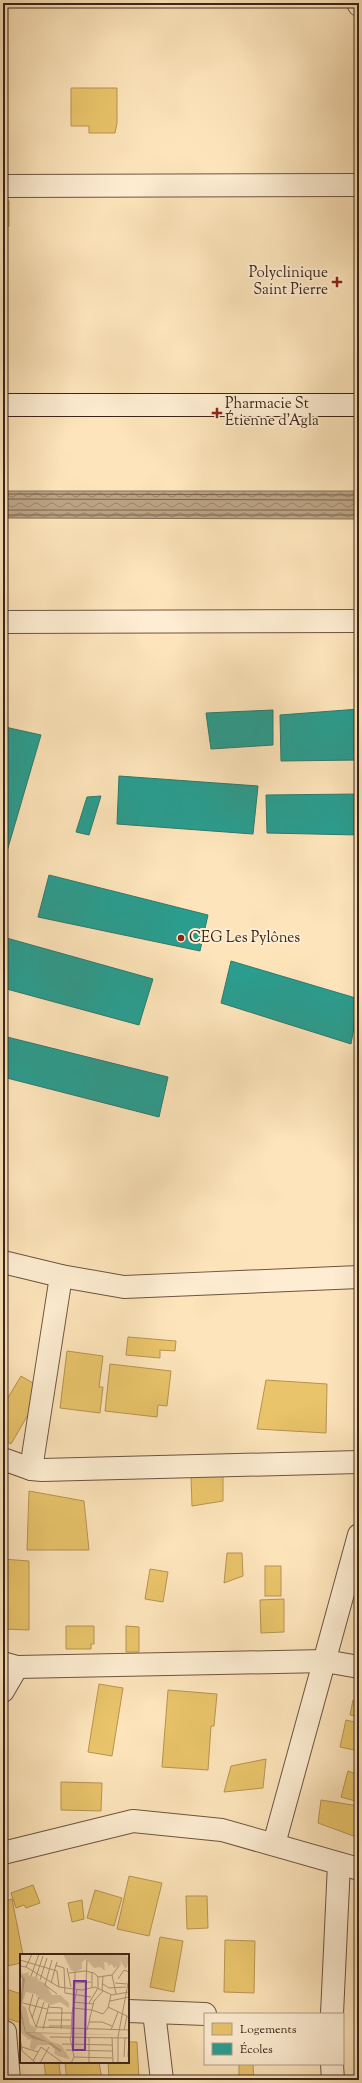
<svg xmlns="http://www.w3.org/2000/svg" width="362" height="2083" font-family="'Sorts Mill Goudy',serif">
  <defs>
    <pattern id="water-waves" width="16" height="10" patternUnits="userSpaceOnUse"><rect width="16" height="10" fill="#bba383"/><path d="M0 5q4-4 8 0t8 0" fill="none" stroke="#99856a"/></pattern>
  </defs>
  <rect width="100%" height="100%" fill="#fde4ba"/>
  <filter id="stains"><feTurbulence type="fractalNoise" baseFrequency=".005" numOctaves="4"/><feColorMatrix values="0 0 0 0 .2 0 0 0 0 .09 0 0 0 0 .02 0 0 0 .5 -.17"/></filter>
  <radialGradient id="worn" r=".72"><stop offset=".6" stop-color="#630" stop-opacity="0"/><stop offset="1" stop-color="#630" stop-opacity=".3"/></radialGradient>
  <path fill="url(#water-waves)" stroke="#887059" d="M3,491H359V519L3,518Z"/>
  <g fill="#e9c46a" stroke="#b59452">
    <path d="M71,88H117V123L115,133H89V126H71Z"/>
    <rect x="3" y="201" width="6" height="25"/>
    <path d="M128,1337L176,1341L175,1351L160,1350V1358L126,1355Z"/>
    <path d="M67,1351L103,1356L99,1387H103L100,1413L60,1408Z"/>
    <path d="M110,1364L171,1371L167,1406L158,1405L157,1417L105,1411Z"/>
    <path d="M21,1376L43,1389L11,1444L3,1439V1406Z"/>
    <path d="M266,1380L327,1384L326,1433L257,1429Z"/>
    <path d="M223,1474V1501L192,1506L191,1476Z"/>
    <path d="M29,1491L84,1501L89,1550H27Z"/>
    <path d="M227,1553H242L243,1576L224,1583Z"/>
    <path d="M3,1559L29,1561V1630L3,1629Z"/>
    <rect x="265" y="1566" width="16" height="30"/>
    <path d="M150,1569L168,1572L163,1602L145,1599Z"/>
    <path d="M284,1599V1632L261,1633L260,1600Z"/>
    <path d="M66,1626H94V1644H91V1649H66Z"/>
    <path d="M126,1626L139,1627V1652H126Z"/>
    <path d="M99,1684L123,1688L112,1756L88,1752Z"/>
    <path d="M168,1690L217,1694L214,1726H211L208,1770L162,1767Z"/>
    <path d="M353,1700L359,1701V1717L350,1715Z"/>
    <path d="M346,1720L359,1723V1751L340,1747Z"/>
    <path d="M266,1759L263,1788L224,1792L231,1766Z"/>
    <path d="M348,1771L359,1775V1802L341,1797Z"/>
    <path d="M61,1782L102,1783L101,1811L61,1810Z"/>
    <path d="M321,1800L359,1806V1838L318,1823Z"/>
    <path d="M129,1876L162,1883L149,1936L117,1929Z"/>
    <path d="M33,1885L40,1903L26,1908L24,1905L16,1908L11,1893Z"/>
    <path d="M95,1890L122,1898L114,1926L87,1918Z"/>
    <path d="M186,1896H207L208,1928L187,1929Z"/>
    <path d="M12,1899L23,1955H21V1963L3,1967V1901Z"/>
    <path d="M82,1900L84,1919L72,1922L68,1903Z"/>
    <path d="M160,1937L183,1941L174,1992L150,1987Z"/>
    <path d="M225,1940L255,1941L254,1993L224,1992Z"/>
    <path d="M3,1988L21,1994V2023L3,2017Z"/>
    <path d="M128,2042H137L139,2080H109L108,2062H128Z"/>
    <path d="M44,2062H99L102,2080H67L65,2063L59,2064L61,2080H46Z"/>
    <path d="M239,2064H253L254,2080H239Z"/>
  </g>
  <g fill="#2a9d8f" stroke="#2f796c">
    <path d="M359,709V760L281,761L280,715Z"/>
    <path d="M273,710V745L211,749L206,713Z"/>
    <path d="M5,727L41,735L3,865V733Z"/>
    <path d="M119,776L258,786L253,834L117,824Z"/>
    <path d="M359,794V835L267,833L266,795Z"/>
    <path d="M101,796L89,835L76,832L87,797Z"/>
    <path d="M49,875L208,915L200,951L38,917Z"/>
    <path d="M3,937L153,979L139,1025L3,988Z"/>
    <path d="M231,961L359,999L351,1044L221,1003Z"/>
    <path d="M3,1036L168,1077L159,1117L3,1077Z"/>
  </g>
  <g fill="none" stroke-linecap="round" stroke-linejoin="round">
    <g stroke="#7b644e" stroke-width="1">
      <path d="M3,494L359,495"/>
      <path d="M3,499L359,500"/>
      <path d="M3,510H359"/>
      <path d="M3,515H359"/>
    </g>
    <defs>
      <g id="street">
        <path d="M358,3L359,5"/>
        <path d="M3,186L359,185"/>
        <path d="M3,622L359,621"/>
        <path d="M3,1262L61,1276L124,1287L359,1277"/>
        <path d="M3,1459L31,1469L42,1470L359,1462"/>
        <path d="M31,1469L61,1276"/>
        <path d="M3,1663L17,1667L325,1661L359,1667"/>
        <path d="M3,1691L17,1667"/>
        <path d="M274,1844L359,1535"/>
        <path d="M3,1853L133,1821L222,1830L359,1869"/>
        <path d="M128,2011L205,2014"/>
        <path d="M154,2012L162,2080"/>
        <path d="M332,2014L339,1864"/>
        <path d="M5,2032L9,2080"/>
        <path d="M332,2064L333,2080"/>
      </g>
      <path id="secondary" d="M3,405H359"/>
    </defs>
    <use href="#street" stroke="#6c5441" stroke-width="24"/>
    <use href="#secondary" stroke="#3b2419" stroke-width="24"/>
    <use href="#street" stroke="#feedd2" stroke-width="22"/>
    <use href="#secondary" stroke="#feedd2" stroke-width="22"/>
  </g>
  <g fill="#8f2418" stroke="#feedd2" stroke-width="1.5">
    <path d="M335 276h4v4h4v4h-4v4h-4v-4h-4v-4h4z"/>
    <path d="M215 407h4v4h4v4h-4v4h-4v-4h-4v-4h4z"/>
    <circle cx="181" cy="938" r="4"/>
  </g>
  <g text-anchor="middle" dominant-baseline="central" stroke-width="4" stroke-linejoin="round" paint-order="stroke">
    <g font-size="15" fill="#3b2419" stroke="#feedd2" text-anchor="start">
      <text x="328" y="273" text-anchor="end">Polyclinique<tspan x="328" dy="17">Saint Pierre</tspan></text>
      <text x="225" y="404">Pharmacie St<tspan x="225" dy="17">Étienne d'Agla</tspan></text>
      <text x="189" y="938">CEG Les Pylônes</text>
    </g>
  </g>
  <g transform="translate(20 1954)">
    <rect width="109" height="109" fill="#fde4ba"/>
    <path d="M43,0H106L109,6L106,15L100,7L101,11L94,14L92,10L88,12V9L84,8L85,17L80,13L74,14L66,5L62,8V15L55,18L51,16ZM0,16L3,20L9,18L8,21L18,24V26L25,29L32,41H40L49,49V54L40,48L31,51L24,47L23,43V46L18,45L19,41L16,43V40L6,38L2,51L6,54L10,70L17,75L15,78H6L1,56L3,24ZM0,60L5,79L13,85L31,89L7,79H21L30,87L41,91L50,105L38,102L34,99L35,96L31,91H18L14,96L10,94L11,85L6,86L8,85L0,78Z" fill="#dcc39f"/>
    <path d="M0,19L5,25L1,55L6,78L109,81L8,79L31,89L13,85L5,79L0,60L2,25Z" fill="#bba383"/>
    <path fill="none" stroke="#bba383" stroke-width="2" d="M29,89L41,97"/>
    <path fill="none" stroke="#af977a" stroke-width="1" d="M0,6L37,17L39,33M32,6L25,31L37,40M35,11L44,14L45,39L71,43M0,12L6,13L39,33L62,36L75,33L92,41L109,38M6,13L12,0M47,14L51,33M49,19L65,17L74,19L78,23V34M92,21L96,40M11,22L19,0M16,23L23,2M78,23L92,21L99,12M98,25L104,16L109,18M20,26L27,4M31,29L37,8M55,29L71,28M66,29L67,6M95,29L107,30M83,30L89,34L106,33M72,33V18M55,34V18M82,36L83,22M13,40L9,55L16,73L109,76M90,47L109,43M53,48L73,50M3,49L27,55M69,49L78,34M28,53L42,54L41,75M88,53L109,63M53,54L72,56L83,60L88,54L91,41M26,59H52M12,64L19,43M28,66H51M69,68H82L92,72M29,72H51M16,73L24,48M23,75L29,50M67,76L74,47L83,37M91,76L98,58M104,76L107,62M0,82L2,97L16,109M30,83L109,84M50,83L54,103L51,109M51,83L52,59L57,35M92,83L93,109M98,83L109,24M98,83V109M42,90L92,91M2,93L18,98M46,96L92,97M54,103L92,104M104,103L105,84M108,103L109,84M13,107L21,93L43,109M20,109L29,93M69,109V83"/>
    <path fill="#7b2cbf" fill-opacity="0.15" stroke="#7b2cbf" stroke-width="2" d="M54,27H66L65,96H53Z"/>
    <rect width="109" height="109" fill="none" stroke="#3b2419" stroke-width="2"/>
  </g>
  <rect width="362" height="2083" fill="none" stroke="#fde4ba" stroke-width="16"/>
  <rect x="4" y="4" width="354" height="2075" fill="none" stroke="#3b2419" stroke-width="2"/>
  <rect x="8" y="8" width="346" height="2067" fill="none" stroke="#3b2419"/>
  <rect x="204" y="2013" width="140" height="52" fill="#feedd2" stroke="#b09d88"/>
  <rect x="212" y="2023" width="20" height="12" fill="#e9c46a" stroke="#b09d88"/>
  <text x="240" y="2033" font-size="12" fill="#3b2419">Logements</text>
  <rect x="212" y="2043" width="20" height="12" fill="#2a9d8f" stroke="#b09d88"/>
  <text x="240" y="2053" font-size="12" fill="#3b2419">Écoles</text>
  <rect width="100%" height="100%" filter="url(#stains)"/>
  <rect width="100%" height="100%" fill="url(#worn)"/>
</svg>
